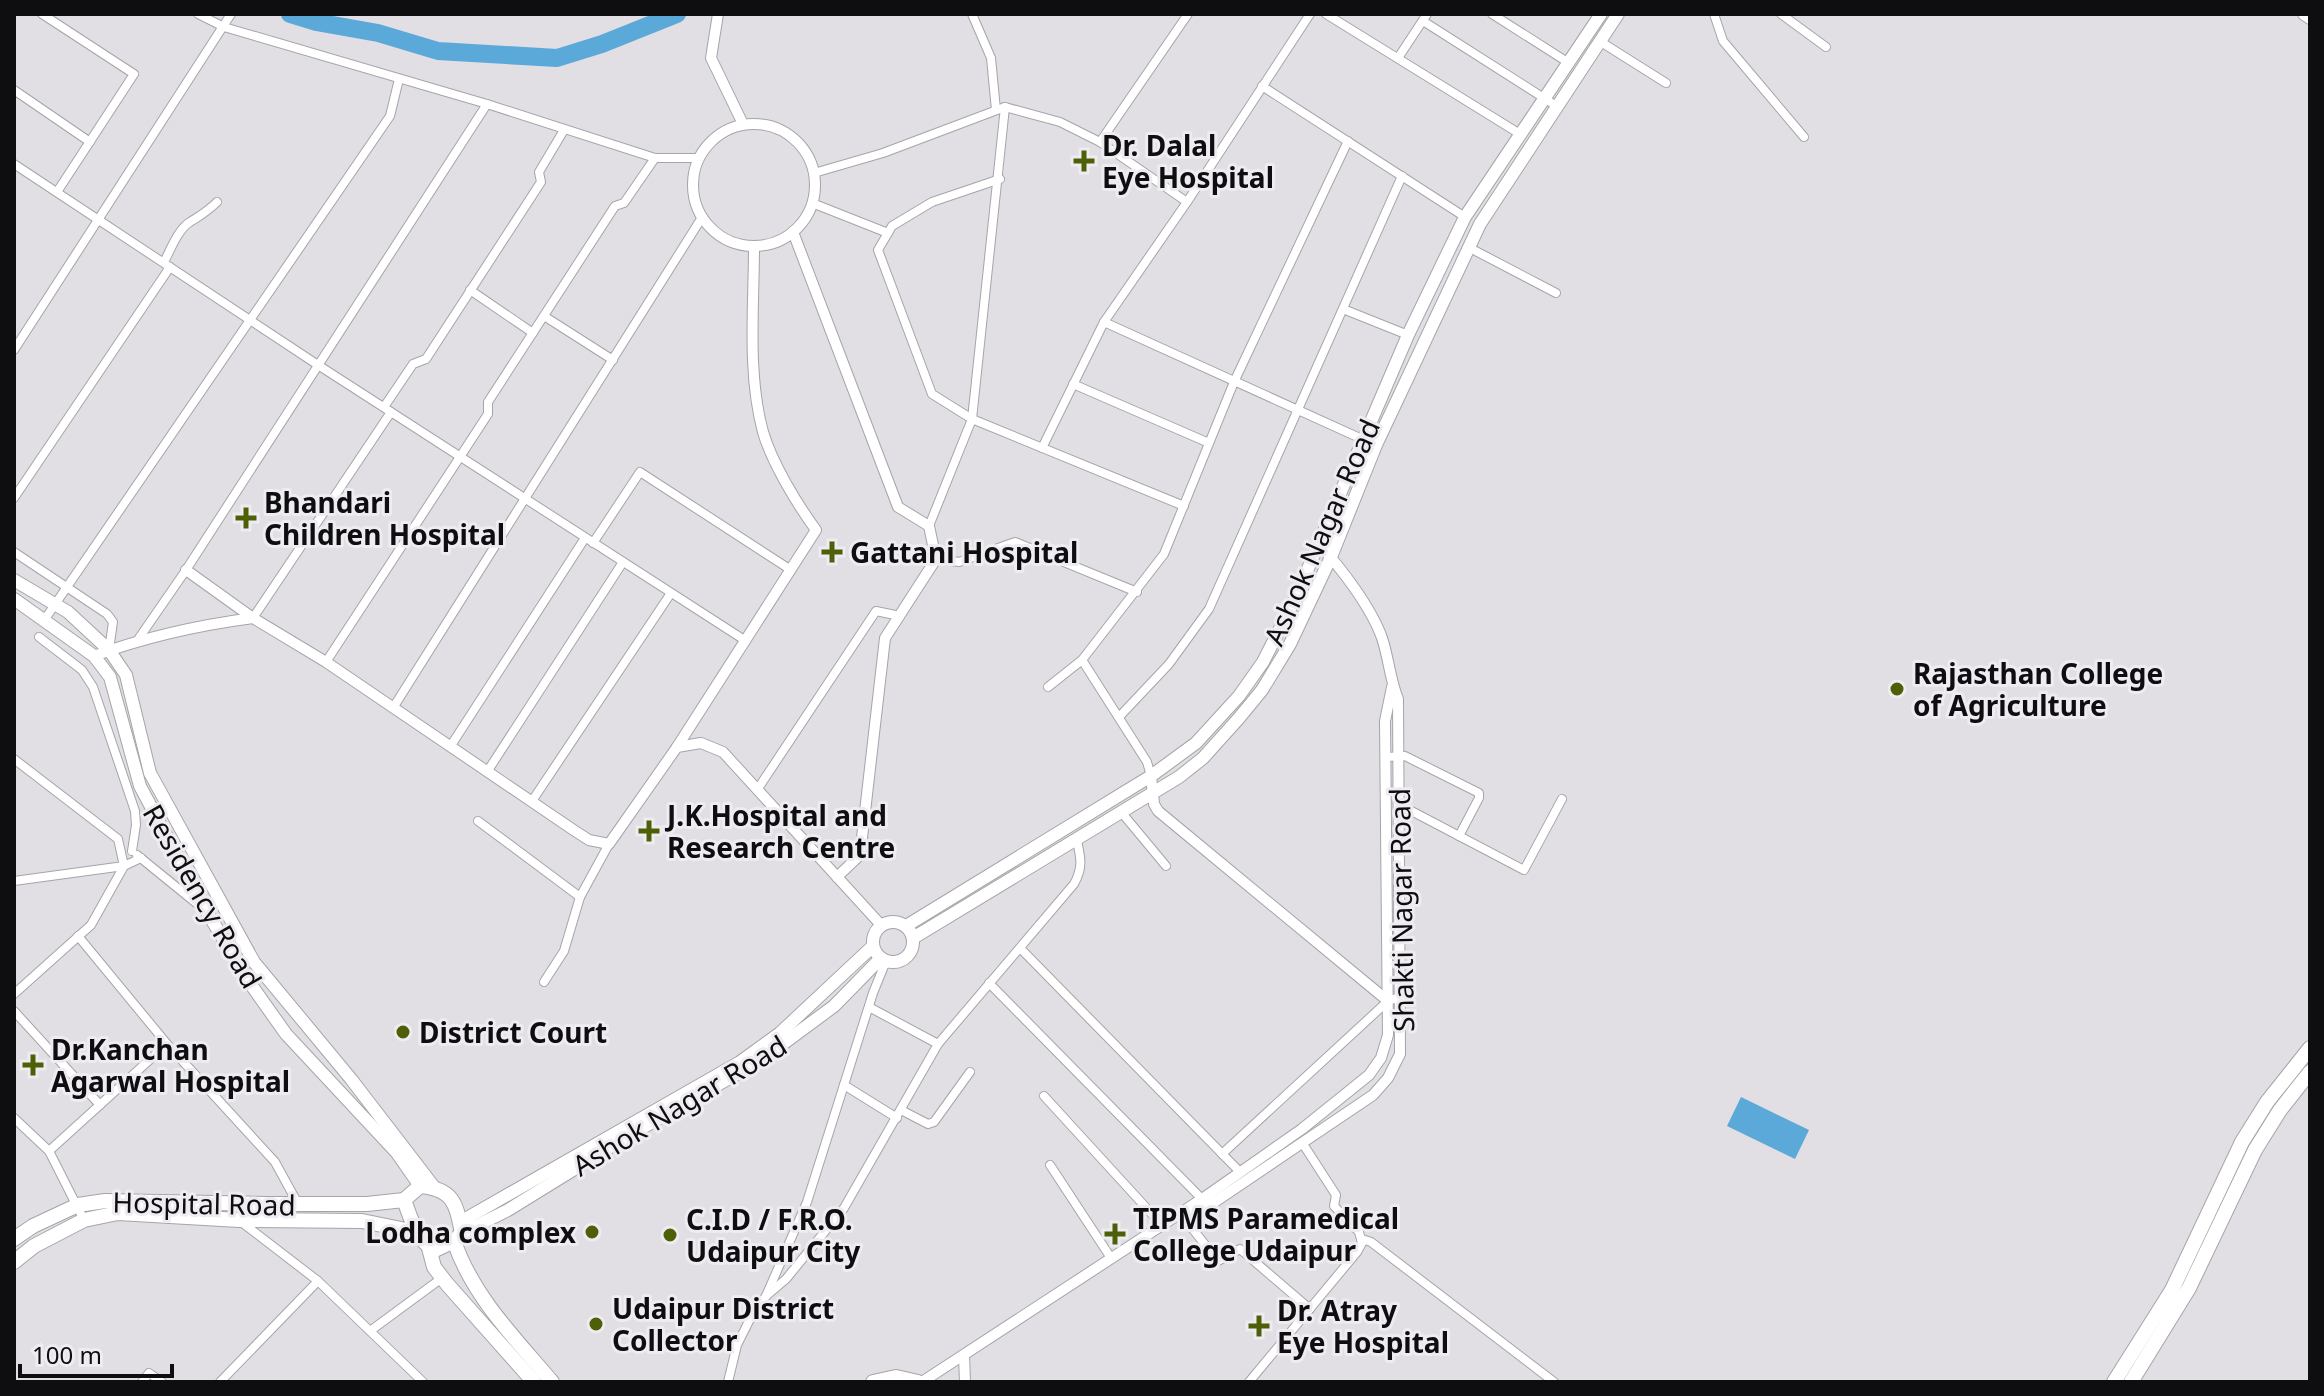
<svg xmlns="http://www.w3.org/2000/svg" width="2324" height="1396" font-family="'Noto Sans',sans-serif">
  <rect width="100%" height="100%" fill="#e1dee4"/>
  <path fill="#5aa9d9" d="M1741,1097L1809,1130L1795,1159L1727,1126Z"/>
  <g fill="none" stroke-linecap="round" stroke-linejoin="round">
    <path stroke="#5aa9d9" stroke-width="18" d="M290,14L316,22L378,33L438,51L557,58L602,44L677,14"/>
    <defs>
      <g id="minor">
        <path d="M42,14L134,74L57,192"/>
        <path d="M198,14L224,27L487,104L655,158H699"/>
        <path d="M972,14L991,58L996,110"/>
        <path d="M1326,14L1520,134"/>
        <path d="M1492,14L1569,63"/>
        <path d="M1714,14L1723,41L1804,137"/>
        <path d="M1781,14L1826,47"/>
        <path d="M1423,21L1558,107"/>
        <path d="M1601,42L1666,83"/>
        <path d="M1398,58L1427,14"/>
        <path d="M1262,86L1465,217"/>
        <path d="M14,90L90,142"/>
        <path d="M1100,142L1188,14"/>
        <path d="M14,164L318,365L746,641"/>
        <path d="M814,173L883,153L1005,107"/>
        <path d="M1000,179L932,202L892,226L878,250L932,394L972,419L1184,506"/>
        <path d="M1187,202L1310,14"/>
        <path d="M812,203L888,233"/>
        <path d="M1468,247L1556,293"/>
        <path d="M164,262C170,251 178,229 190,222C201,215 207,212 217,202"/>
        <path d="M470,290L533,333"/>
        <path d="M1343,309L1408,335"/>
        <path d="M544,316L613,360"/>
        <path d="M14,350L231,14"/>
        <path d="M1073,384L1209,443"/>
        <path d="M384,407L413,364L426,359L541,182L539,172L564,130"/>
        <path d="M1042,448L1104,322"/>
        <path d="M14,498L170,267"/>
        <path d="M929,526L972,419L1005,107L1060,122L1100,142L1187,202L1104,322L1362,439"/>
        <path d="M593,543L640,472L791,570"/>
        <path d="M14,552L107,614L113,622L109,650"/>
        <path d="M936,559L959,562L1015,542L1137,592"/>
        <path d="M253,618L391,412"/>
        <path d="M45,619L390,116L399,79"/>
        <path d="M39,637L82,670L93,687L135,811L136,825L132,851"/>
        <path d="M137,641L186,570L487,104"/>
        <path d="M326,662L488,414V402L615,206L624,203L655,158"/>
        <path d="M1048,687L1082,660"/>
        <path d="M393,708L701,219"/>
        <path d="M1119,717L1169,664L1209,609L1402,176"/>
        <path d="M450,747L585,538"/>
        <path d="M1386,757L1405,756L1479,793V798L1459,836"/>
        <path d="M14,759L118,839L124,866L91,925L14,994"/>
        <path d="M487,772L623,562"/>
        <path d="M1151,776L1147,762L1082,660L1164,554L1234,382L1348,141"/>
        <path d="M757,790L876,611L900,616"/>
        <path d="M532,801L671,593"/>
        <path d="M1400,805L1524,870L1562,799"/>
        <path d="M1122,813L1166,866"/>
        <path d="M478,821L580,897L609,844"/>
        <path d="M137,855L201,907"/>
        <path d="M14,881L124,866L141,858"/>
        <path d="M78,936L167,1044L49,1151L84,1220"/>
        <path d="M1020,948L1240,1172"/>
        <path d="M544,982L564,951L580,897"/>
        <path d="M989,983L1202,1199"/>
        <path d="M869,1007L938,1044"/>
        <path d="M14,1011L100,1105"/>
        <path d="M167,1044L275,1162L298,1204"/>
        <path d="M844,1085L897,1118"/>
        <path d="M1044,1096L1162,1225"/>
        <path d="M901,1110L928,1124L934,1122L970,1072"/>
        <path d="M14,1118L49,1151"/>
        <path d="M1222,1154L1388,1001L1402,996"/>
        <path d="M1050,1165L1111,1258"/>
        <path d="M1180,1213L1218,1261L1240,1249L1310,1309"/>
        <path d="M1362,1239L1371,1242L1554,1382"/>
        <path d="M318,1281L423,1382"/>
        <path d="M766,1296L786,1279L844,1208L938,1044L1074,884C1083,868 1081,858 1077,841"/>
        <path d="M370,1331L442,1278"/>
        <path d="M142,1382L149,1373L162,1382"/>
        <path d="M220,1382L318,1281L240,1221"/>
        <path d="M728,1382L737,1345L749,1321L766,1296L807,1202L873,993L886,961"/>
        <path d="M1249,1382L1357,1252L1362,1243L1359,1232L1334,1206L1336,1195L1303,1144"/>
      </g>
      <g id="tertiary">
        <path d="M718,14L711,58L743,124"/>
        <circle cx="754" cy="185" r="61"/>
        <path d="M793,232L898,507L929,526L936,559L885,638L860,855L837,877"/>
        <path d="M186,570L253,618"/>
        <path d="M94,656C145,637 200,625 253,618L326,662L575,831L589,840L609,844L677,747L701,743L723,752L881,925"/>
        <path d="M677,747L816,530C797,504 772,463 763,432C747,373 754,307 754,247"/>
        <path d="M1151,776L1154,804L1158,811L1388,1001"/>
        <path d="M1187,1210L1203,1208L1213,1203L1373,1095L1388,1078L1400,1054L1398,699C1390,680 1389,659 1382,638C1371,607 1341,568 1319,544"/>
        <path d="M964,1355L965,1382"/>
        <path d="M922,1382L1202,1199L1302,1129L1369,1075L1381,1058L1388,1035L1385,721L1392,687"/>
      </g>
      <g id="secondary">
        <path d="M2304,14L2310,18"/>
        <circle cx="893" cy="942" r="20"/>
        <path d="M906,926L1151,776L1196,743L1239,696L1263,662L1295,599L1408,335L1465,217L1601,14"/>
        <path d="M913,938L1179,777L1203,758L1239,718L1262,690L1290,644L1331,557L1376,445L1480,224L1618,14"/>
        <path d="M460,1222L740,1062L780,1033L873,946"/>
        <path d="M462,1233L508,1210L628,1136L761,1060L834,1006L881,958"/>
      </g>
      <g id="primary">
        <path d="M14,580L68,612L109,650L126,675L150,773L254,962L351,1079L434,1187"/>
        <path d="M14,599L94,656L110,677L140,786L207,912L247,979L286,1034L397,1153L420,1186"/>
      </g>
      <g id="trunk">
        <path d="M420,1186C454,1189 456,1204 462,1233L454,1241L435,1250C416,1241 411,1218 404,1200Z"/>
        <path d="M14,1239L33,1226L78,1205L105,1201L265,1204H367L404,1200"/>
        <path d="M454,1241C473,1297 515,1338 552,1382"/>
        <path d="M429,1248L434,1267L447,1284L534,1382"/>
        <path d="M14,1262L34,1246L84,1220L118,1213L239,1220L362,1221L416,1232"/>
        <path d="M873,1382L896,1377L918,1382"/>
        <path d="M2114,1382L2172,1290L2242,1142L2267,1102L2310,1048"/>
        <path d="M2131,1382L2189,1288L2255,1150L2280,1110L2310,1072"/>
      </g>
    </defs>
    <use href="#minor" stroke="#a6a4a9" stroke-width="10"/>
    <use href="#tertiary" stroke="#a6a4a9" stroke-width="12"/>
    <use href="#secondary" stroke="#a6a4a9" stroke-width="14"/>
    <use href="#primary" stroke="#a6a4a9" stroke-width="14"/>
    <use href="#trunk" stroke="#a6a4a9" stroke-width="16"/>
    <use href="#minor" stroke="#fff" stroke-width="8"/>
    <use href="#tertiary" stroke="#fff" stroke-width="10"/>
    <use href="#secondary" stroke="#fff" stroke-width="12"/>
    <use href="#primary" stroke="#fff" stroke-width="12"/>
    <use href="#trunk" stroke="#fff" stroke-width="14"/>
  </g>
  <g fill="#4d6007" stroke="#eeebf1" stroke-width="3">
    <path d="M1080 149h8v8h8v8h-8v8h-8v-8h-8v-8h8z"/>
    <path d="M242 506h8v8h8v8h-8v8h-8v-8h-8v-8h8z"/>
    <path d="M828 540h8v8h8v8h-8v8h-8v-8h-8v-8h8z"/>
    <circle cx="1897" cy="689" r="8"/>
    <path d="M645 819h8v8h8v8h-8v8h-8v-8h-8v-8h8z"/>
    <circle cx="403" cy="1032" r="8"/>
    <path d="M29 1053h8v8h8v8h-8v8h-8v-8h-8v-8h8z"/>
    <circle cx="592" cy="1232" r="8"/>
    <path d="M1111 1222h8v8h8v8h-8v8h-8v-8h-8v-8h8z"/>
    <circle cx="670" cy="1235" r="8"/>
    <circle cx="596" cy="1324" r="8"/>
    <path d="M1255 1314h8v8h8v8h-8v8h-8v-8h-8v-8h8z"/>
  </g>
  <g text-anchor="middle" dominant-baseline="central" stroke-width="6" stroke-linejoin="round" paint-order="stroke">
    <g font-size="28" font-weight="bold" fill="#0e0d0f" stroke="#eeebf1" text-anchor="start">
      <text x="1102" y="145">Dr. Dalal<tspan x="1102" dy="32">Eye Hospital</tspan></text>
      <text x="264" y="502">Bhandari<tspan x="264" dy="32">Children Hospital</tspan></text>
      <text x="850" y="552">Gattani Hospital</text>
      <text x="1913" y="673">Rajasthan College<tspan x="1913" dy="32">of Agriculture</tspan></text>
      <text x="667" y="815">J.K.Hospital and<tspan x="667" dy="32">Research Centre</tspan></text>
      <text x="419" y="1032">District Court</text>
      <text x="51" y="1049">Dr.Kanchan<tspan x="51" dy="32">Agarwal Hospital</tspan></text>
      <text x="1133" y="1218">TIPMS Paramedical<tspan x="1133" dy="32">College Udaipur</tspan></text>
      <text x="686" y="1219">C.I.D / F.R.O.<tspan x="686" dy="32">Udaipur City</tspan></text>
      <text x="576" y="1232" text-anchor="end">Lodha complex</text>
      <text x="612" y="1308">Udaipur District<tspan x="612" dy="32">Collector</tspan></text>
      <text x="1277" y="1310">Dr. Atray<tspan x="1277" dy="32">Eye Hospital</tspan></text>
    </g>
    <g font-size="28" fill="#0e0d0f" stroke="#eeebf1">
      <text transform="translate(1321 532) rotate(-66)">Ashok Nagar Road</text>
      <text transform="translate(203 896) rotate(60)">Residency Road</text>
      <text transform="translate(1401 910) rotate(-91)">Shakti Nagar Road</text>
      <text transform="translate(679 1105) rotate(-31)">Ashok Nagar Road</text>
      <text transform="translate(204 1203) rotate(1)">Hospital Road</text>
    </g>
  </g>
  <rect width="2324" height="1396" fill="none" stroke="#0e0d0f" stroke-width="32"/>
  <path d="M20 1364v12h152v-12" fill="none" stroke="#0e0d0f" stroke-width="4"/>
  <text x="32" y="1364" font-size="24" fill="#0e0d0f" stroke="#eeebf1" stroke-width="6" paint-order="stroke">100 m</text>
</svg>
